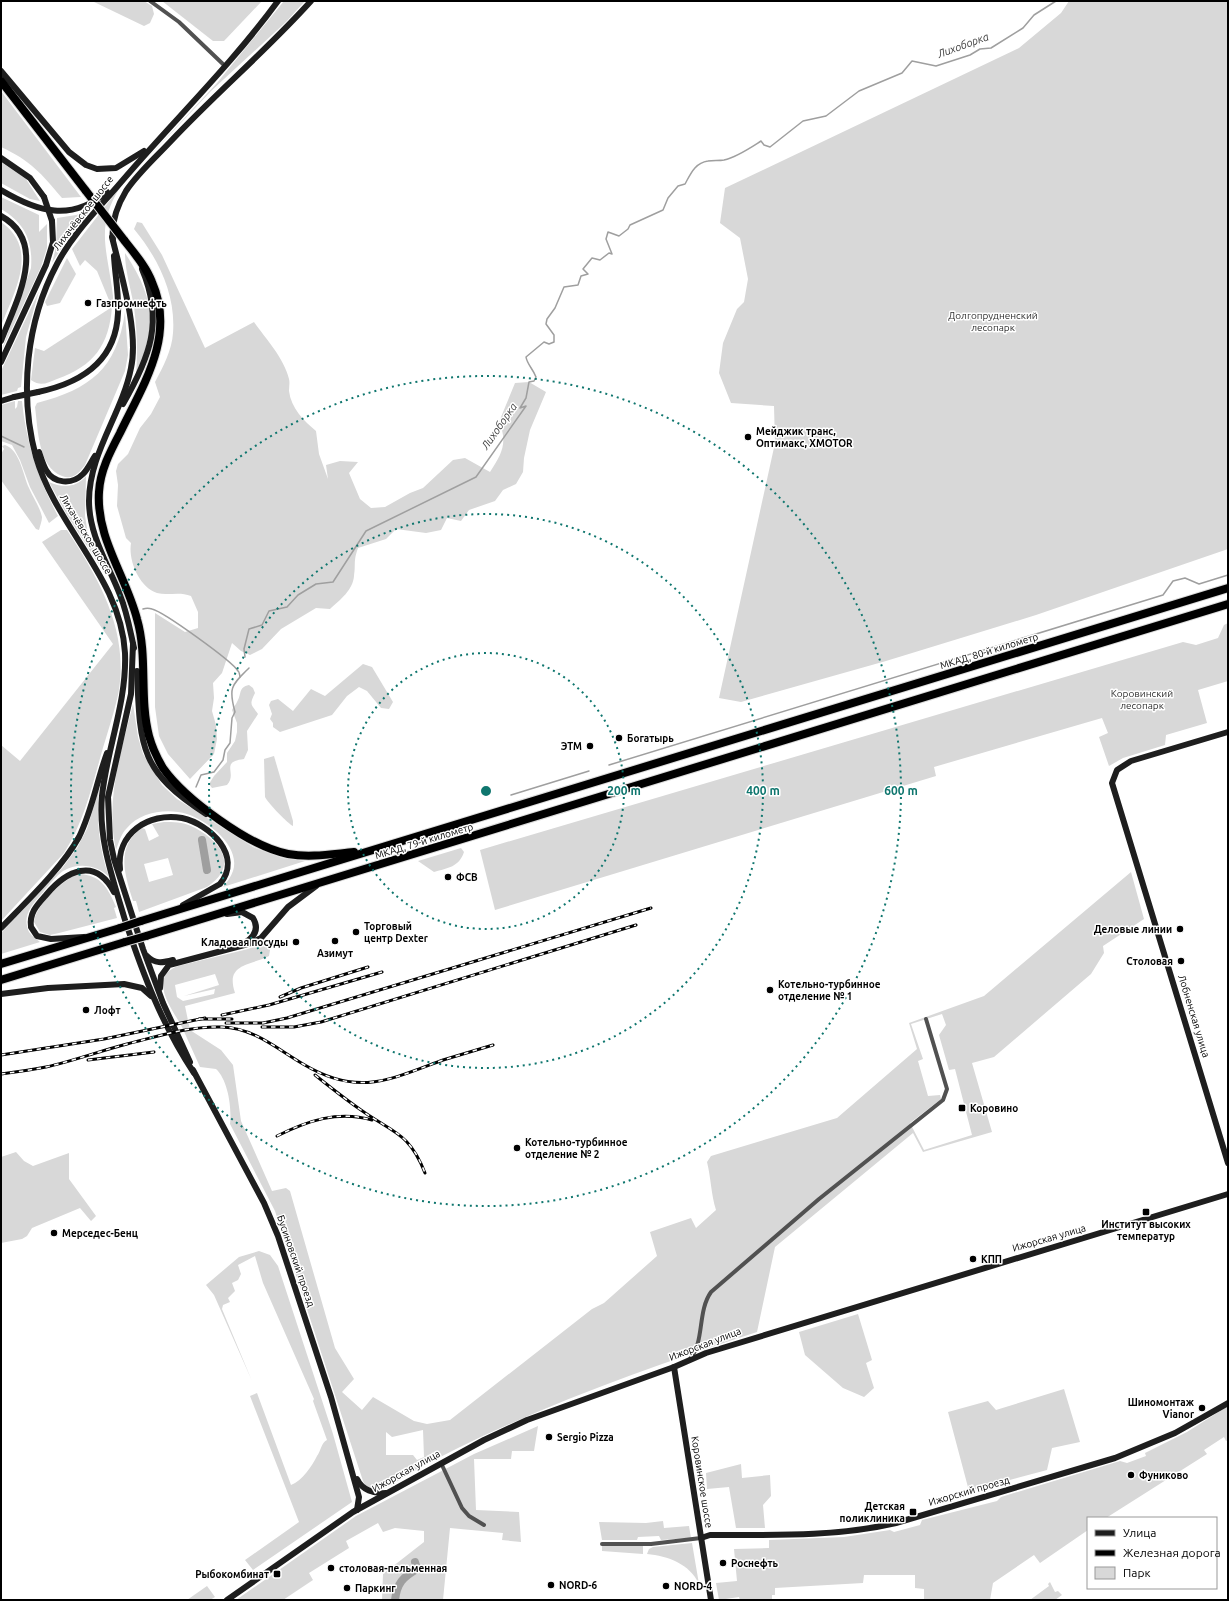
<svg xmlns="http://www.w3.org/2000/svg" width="1229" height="1601" font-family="Ubuntu,sans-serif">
  <rect width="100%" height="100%" fill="#fff"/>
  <g fill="#d8d8d8" fill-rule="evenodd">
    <path d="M92,1H144L152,6L154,14L150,23L144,26Z"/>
    <path d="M162,1H262L224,41H213Z"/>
    <path d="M284,1H305L286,22L211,91L143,163L217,83Z"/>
    <path d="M1069,1H1228V549L1036,615L886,661L741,702L719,698L775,443L774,406L731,403L719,373L723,343L737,309L744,302L748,279L740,238L720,223L725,188L1019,48L1061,13Z"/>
    <path d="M1,91L81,197L62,198C41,173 31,161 1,147Z"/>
    <path d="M1,162L26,179L40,201L30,199L1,183Z"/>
    <path d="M121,186C94,227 108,251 113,296V305H111L97,271L85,260L80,266L72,249Z"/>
    <path d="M1,197L39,215V232L47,224V248L41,267L1,352L31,268C33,241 25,223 1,209Z"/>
    <path d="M91,210L77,224L52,263L56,247L57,218L76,215Z"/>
    <path d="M1,222C40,249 14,292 1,326Z"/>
    <path d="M137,222L142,223L162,255L205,348L254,322C266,339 284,358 289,379C290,383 289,387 289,391C291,408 304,421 316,431L319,454L328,479L326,465L340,461L358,462L349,473L360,499L371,508L385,507L410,493L423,488L453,460L465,458L490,472C502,454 508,442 499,422L515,383L529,382L546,392L530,430L524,458L523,472L516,484L503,490L495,501L469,510L461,521L447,518L441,530L426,533L396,529L386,539L358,548C353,562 356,564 354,576C353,590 340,600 330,609L316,608L281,629L262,649L250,655L241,651L232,643L222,673L213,683L214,698L212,711L216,725L217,739L214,754L190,779L168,754L159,736L155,707V613L185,632L198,628V612L191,596C179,591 168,596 157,593C139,587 128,560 131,543L126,538L117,506L118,485L116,471L118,464L128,454L140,428L151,414L160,397L155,382C163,367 172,350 173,333C176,294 158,258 134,229Z"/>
    <path d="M125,253C155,299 157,324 136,375C138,352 137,331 134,307C131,289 125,271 125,253Z"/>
    <path d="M67,258L76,274L60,303L47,306L45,302Z"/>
    <path d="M39,291L26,337L21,387L18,388L17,391L1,395V371Z"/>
    <path d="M112,307C109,345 94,366 57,379C47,383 41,387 31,380L35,348L44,351Z"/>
    <path d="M125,312L128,355L125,371L85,465C79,473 73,480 62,476C38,467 38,429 35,407L37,403C90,389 117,369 125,312Z"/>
    <path d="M15,401V409L17,407L18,401H22C26,442 38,479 58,516L49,523L30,487L20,460L12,445L1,441V405Z"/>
    <path d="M5,445C20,450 23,475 29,488C33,498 40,507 42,517C42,521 40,526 39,530L36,529L1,480V454L4,449L2,446Z"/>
    <path d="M86,476L85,516L88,534L105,574L67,515L49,482C63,488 76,488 86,476Z"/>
    <path d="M61,530H67C100,580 130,633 118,695C113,717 105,740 99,762C90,794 82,825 64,853L1,921V745L20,761L113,644L42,542Z"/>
    <path d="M1228,623V681L1198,690L1207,723L1166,735L1165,745L1123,758L1109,766L1099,737L1108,733L1102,718L934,767L936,776L495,910L480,850L1183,642L1196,645L1218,638L1224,625Z"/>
    <path d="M363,664L372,667L393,702L389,709L381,708L367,691L359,687L347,696L332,715L280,732L273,727V723L270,719L272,714L269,705L271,701L278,699L293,711L311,689L325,696Z"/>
    <path d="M249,685L253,688L255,693C249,705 251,704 258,714L247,731L248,750L244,759C219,762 238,773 227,785L212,788L209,784L214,776L227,762V753L235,741L237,732V723L232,710C233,707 236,705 237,702C242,694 238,687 249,685Z"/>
    <path d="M133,704L138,737L143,754L162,785L177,799L253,847L282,858L305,861L223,887C227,882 231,877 233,871C241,846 208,821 187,814C167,808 140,812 127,828C121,834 119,842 116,850C105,800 121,752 133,704Z"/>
    <path d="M274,756L293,821V826C288,824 268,803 265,797L264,759Z"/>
    <path d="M99,789C96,819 99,849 109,877C98,865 78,862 63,871C56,876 50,884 44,891C36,901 24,911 27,926C28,934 34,937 40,942L1,954V933L63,867L77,848L87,829Z"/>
    <path d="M164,822C173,822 183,822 191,826C219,839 241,865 207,887L139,912L136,901H133C125,875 115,847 142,828L145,829L149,841L159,836L152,824ZM168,858L173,875L149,882L144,864Z"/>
    <path d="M461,848L464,852C459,867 448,868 434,872L418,861Z"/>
    <path d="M1131,872L1144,919L1103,946L1104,953L1091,974L994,1057L972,1063L992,1132L923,1152L913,1133L775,1247L757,1332C656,1365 554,1401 458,1448C433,1460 408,1475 384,1489L375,1491L366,1487L363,1481L275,1211L230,1124C232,1108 228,1080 216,1069L200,1067C194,1054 188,1040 182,1027C175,1014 163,999 163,984C163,974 170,969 178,966L248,949L264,943L270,950L269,956C250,966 225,963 235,993L185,1006L190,1030L221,1050L233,1065L241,1121L272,1191L286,1188L290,1191L335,1348L354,1379L342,1392L362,1410L373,1397L414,1421L427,1424L450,1420L592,1309L604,1303L657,1256L650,1232L691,1218L696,1228L716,1210C711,1194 711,1178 707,1162L711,1156L837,1118L917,1049L909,1023L984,996ZM215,974L219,985L184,996L215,989L214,994L183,1001L177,997L175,985ZM942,1014L946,1025L939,1035L949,1070L955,1069L972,1135L924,1150L910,1123L941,1099L940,1095L928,1096L918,1061L923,1059L911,1024ZM423,1430L424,1457L417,1460L413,1455H386V1432L392,1437Z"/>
    <path d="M79,874C101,875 108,888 116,907L114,908L117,918L59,933L50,935L40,932L34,922C35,906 64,878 79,874Z"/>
    <path d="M16,1152L24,1161L33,1166L69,1153V1179L96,1216L91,1221L80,1208L32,1228L27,1236L22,1239L1,1243V1157Z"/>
    <path d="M259,1251L270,1255L278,1266L333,1434L352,1502L253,1570L245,1560L299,1522L250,1396L257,1393L291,1485C302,1481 312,1466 317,1456C321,1451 321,1443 327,1440L313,1401L314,1399L263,1283L255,1256L238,1265L241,1274L238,1280L232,1283L235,1291L228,1298L230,1302L223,1305L222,1309L252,1381L214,1295L206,1285L239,1257Z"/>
    <path d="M858,1314L872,1360L866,1363L874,1388L864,1397L843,1388L805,1355L799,1332Z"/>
    <path d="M1064,1389L1080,1442L1052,1448L1047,1470L969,1491L948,1412L988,1401L996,1410Z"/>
    <path d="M1228,1406V1440L1226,1441L1224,1437L1204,1450L1207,1454L1106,1518H1088V1530L1040,1563L1034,1555L993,1583L990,1600H924V1589L915,1588V1575H864L863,1583L775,1588V1595H772V1600H740L739,1597L719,1600L716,1583L737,1581L734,1549L769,1548V1540L844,1537L890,1530L894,1532L920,1525L922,1520L997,1501L1001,1497L1120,1461L1127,1463L1146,1456L1145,1453L1187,1432Z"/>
    <path d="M538,1426L534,1451H512L511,1459H474L476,1510L519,1512L521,1542L502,1540L503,1533L450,1528L443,1600H382L383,1574L424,1542V1531L395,1528L383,1532L378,1523L346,1541L349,1548L309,1573L313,1580L283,1600H236L356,1516L474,1454Z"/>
    <path d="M741,1464L742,1478L770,1475L771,1496L763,1505L765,1528H736L729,1487L707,1489L706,1473Z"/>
    <path d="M663,1521L664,1528L689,1526L691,1538L661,1540L659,1536L638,1537L637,1540H602L599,1522L646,1523Z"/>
    <path d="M692,1543L699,1584C690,1564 668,1556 647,1554L649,1549L653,1547Z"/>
    <path d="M602,1545L643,1546V1554L602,1551Z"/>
    <path d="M1050,1582L1055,1592L1058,1591L1062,1595L1055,1600H1030L1049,1586L1048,1584Z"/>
    <path d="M207,1586L215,1597L210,1600H187Z"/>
  </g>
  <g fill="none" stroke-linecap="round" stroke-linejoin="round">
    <g stroke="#9f9f9f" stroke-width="1.5">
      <path d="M1,436L24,447"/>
      <path d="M143,609C146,608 149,608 152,609C164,612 232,661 238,671C239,671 240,676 240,677"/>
      <path d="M245,657L244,649L249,629L262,625L269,611L287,607L298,595L316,584L333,582L366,531L476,477L526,406L520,408L526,398L529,382L534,381L536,377C533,369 527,364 526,357L544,342L549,344L554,342V335L546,324L547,319L555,308L564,287L578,285L581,276L588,274L583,269L592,258L600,260L609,253L612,254L606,239L608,232L619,236L628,229L630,225L663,210L668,198L678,186L685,184C691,173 695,163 708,161C713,160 719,161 724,160C737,157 750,148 761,141L764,145L770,147L803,121L826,116L859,91L902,73L912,61L936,66L970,55L980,49L991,48L1023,28L1034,15L1056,1"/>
      <path d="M609,765L1163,595L1173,581L1185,578L1199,584L1228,575"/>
      <path d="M196,787L201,775L214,772L223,760L225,750L230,743L232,718L235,712C228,687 232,685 249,668"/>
      <path d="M511,795L589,771"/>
    </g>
    <g stroke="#9f9f9f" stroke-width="8">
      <path d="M202,840L207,870"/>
      <path d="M395,1600C397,1583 403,1577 417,1569L415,1562"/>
    </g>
    <defs>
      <g id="highway">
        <path d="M1,81L86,191"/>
        <path d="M124,240C134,253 146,266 152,282C176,336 143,385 120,433C110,452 100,471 99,492C96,538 126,576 137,619C148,657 139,697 149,736C152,747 157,758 163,768C185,799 250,847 288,854C310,858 332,854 354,852"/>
        <path d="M141,921L1228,588"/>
        <path d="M146,936L1228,604"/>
        <path d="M1,964L120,928"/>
        <path d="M1,980L125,942"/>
      </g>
    </defs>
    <use href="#highway" stroke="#dbdbdb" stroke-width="10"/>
    <g stroke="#515151" stroke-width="4">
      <path d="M150,1L179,22L225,66"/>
      <path d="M690,1359C705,1341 697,1312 711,1292L819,1199L943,1100L947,1089L926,1019"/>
      <path d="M441,1463L462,1508L469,1516L484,1525"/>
      <path d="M602,1544H651L701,1538"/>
    </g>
    <g stroke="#1e1e1e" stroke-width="6">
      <path d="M1,71L69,152L86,165L97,169L116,168L144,151"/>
      <path d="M1,158L30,178L44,197"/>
      <path d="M1,190C38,212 71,222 107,192"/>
      <path d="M1,216C50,243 15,303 1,341"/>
      <path d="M112,237C121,274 139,332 131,368C122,414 89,453 89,501C89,535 108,564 120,595C127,612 130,630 134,648"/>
      <path d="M113,240C111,223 117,206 126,191C138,173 156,157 171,141C216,93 267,50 311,1"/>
      <path d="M1,362L46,265L53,242L52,221"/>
      <path d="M38,392C81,383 116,361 118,313C119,294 115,275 114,256"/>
      <path d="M1,401L14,397"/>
      <path d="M123,404C150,357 164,321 142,269"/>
      <path d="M39,452C41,458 43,465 46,470C54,484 72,485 83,474C88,469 91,462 95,456"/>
      <path d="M133,644L131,694L108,797L110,840L114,859L143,949L163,1003L190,1062"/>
      <path d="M137,671C140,746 139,771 206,814"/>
      <path d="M1228,732L1131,761L1117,770L1112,783L1228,1163"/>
      <path d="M120,869C116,834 148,812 182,818C210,824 243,856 220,884L183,905"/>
      <path d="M227,914L242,912L253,918C259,928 255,936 246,942"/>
      <path d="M1,928C26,902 62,868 79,837C92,811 97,780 107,753"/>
      <path d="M84,937L51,939L37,936L31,927C29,913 37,905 46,895C66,871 95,856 114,892"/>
      <path d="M147,956C155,964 162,963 173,960"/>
      <path d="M160,988L161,976L169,965L248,944L261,938L288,907L316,886"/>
      <path d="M1,994L48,988L124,984L142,988L151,996"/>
      <path d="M193,1070L264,1203L278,1236L331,1397L359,1497L357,1510"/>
      <path d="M194,1073C162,1025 143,974 125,920C113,879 98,839 102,796C107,748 127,702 125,653C121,578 56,527 36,457C19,394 26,322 57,264C72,235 95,212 116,188C169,125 229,68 278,1"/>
      <path d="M674,1367L711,1600"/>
      <path d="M357,1479C362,1490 374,1494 386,1493"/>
      <path d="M701,1538L710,1535C771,1535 836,1537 896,1523L1115,1458L1175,1433L1228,1403"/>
      <path d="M227,1600L353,1512L484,1440L527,1420L674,1367L706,1353L1228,1194"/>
    </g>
    <use href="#highway" stroke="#000" stroke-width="8"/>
    <defs>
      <g id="rail">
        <path d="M280,997L301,988L368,967"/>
        <path d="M222,1015L269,1005L382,972"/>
        <path d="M199,1019H232"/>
        <path d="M226,1023H263L287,1018L651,908"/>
        <path d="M262,1027H294L321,1022L636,925"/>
        <path d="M1,1055L104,1039L205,1018"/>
        <path d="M88,1060L154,1052"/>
        <path d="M1,1074C16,1072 31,1070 46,1067C73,1061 100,1051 127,1044C159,1036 189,1026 222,1027C254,1028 277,1049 303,1064C358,1097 389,1080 443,1060C460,1055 476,1050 493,1045"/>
        <path d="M315,1075C330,1087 345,1099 361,1110C393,1133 409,1132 425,1173"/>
        <path d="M277,1136C307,1121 338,1110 372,1120"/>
      </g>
    </defs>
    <use href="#rail" stroke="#000" stroke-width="3"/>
    <use href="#rail" stroke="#fff" stroke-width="1.5" stroke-dasharray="4.5" stroke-linecap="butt"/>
    <defs>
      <g id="highway-bridge">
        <path d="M86,191L124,240"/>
        <path d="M120,928L141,921"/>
        <path d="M125,942L146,936"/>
      </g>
    </defs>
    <use href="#highway-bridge" stroke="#dbdbdb" stroke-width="10" stroke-linecap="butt"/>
    <g stroke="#1e1e1e" stroke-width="6">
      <path d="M44,197L52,221"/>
      <path d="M14,397L38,392"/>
    </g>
    <use href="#highway-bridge" stroke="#000" stroke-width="8"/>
  </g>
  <g fill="none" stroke="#0f766e" stroke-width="2" stroke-dasharray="2 4">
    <circle cx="486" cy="791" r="138"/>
    <circle cx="486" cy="791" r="277"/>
    <circle cx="486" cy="791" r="415"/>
  </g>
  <g fill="#000" stroke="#fff" stroke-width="1.5">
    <circle cx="88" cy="303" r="4"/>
    <circle cx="748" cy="437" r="4"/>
    <circle cx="619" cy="738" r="4"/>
    <circle cx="590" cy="746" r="4"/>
    <circle cx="448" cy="877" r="4"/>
    <circle cx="1180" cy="929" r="4"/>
    <circle cx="356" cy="932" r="4"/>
    <circle cx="335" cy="941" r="4"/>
    <circle cx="296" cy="942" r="4"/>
    <circle cx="1181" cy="961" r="4"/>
    <circle cx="770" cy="990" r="4"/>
    <circle cx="86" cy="1010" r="4"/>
    <rect x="958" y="1104" width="8" height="8" rx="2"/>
    <circle cx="517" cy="1148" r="4"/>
    <rect x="1142" y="1208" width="8" height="8" rx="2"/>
    <circle cx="54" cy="1233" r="4"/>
    <circle cx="973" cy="1259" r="4"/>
    <circle cx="1202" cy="1408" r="4"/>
    <circle cx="549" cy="1437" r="4"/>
    <circle cx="1131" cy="1475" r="4"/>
    <rect x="909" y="1508" width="8" height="8" rx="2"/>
    <circle cx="723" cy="1563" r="4"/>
    <circle cx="331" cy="1568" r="4"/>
    <rect x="273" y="1570" width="8" height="8" rx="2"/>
    <circle cx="551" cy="1585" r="4"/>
    <circle cx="666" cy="1586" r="4"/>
    <circle cx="347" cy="1588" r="4"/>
  </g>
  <g text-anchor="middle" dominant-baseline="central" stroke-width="3" stroke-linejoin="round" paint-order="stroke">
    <g font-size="10" fill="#000" stroke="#fff">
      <text transform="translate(83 213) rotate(-52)">Лихачёвское шоссе</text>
      <text transform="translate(86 534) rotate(59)">Лихачёвское шоссе</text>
      <text transform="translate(989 651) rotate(-17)">МКАД, 80-й километр</text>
      <text transform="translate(424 841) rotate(-17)">МКАД, 79-й километр</text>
      <text transform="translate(1194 1016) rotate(73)">Лобненская улица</text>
      <text transform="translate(1049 1238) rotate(-16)">Ижорская улица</text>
      <text transform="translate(296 1261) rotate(71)">Бусиновский проезд</text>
      <text transform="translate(705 1344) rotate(-21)">Ижорская улица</text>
      <text transform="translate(406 1471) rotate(-29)">Ижорская улица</text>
      <text transform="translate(702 1482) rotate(81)">Коровинское шоссе</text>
      <text transform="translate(969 1491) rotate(-16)">Ижорский проезд</text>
    </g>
    <g font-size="10" font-weight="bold" fill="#000" stroke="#fff" text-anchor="start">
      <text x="96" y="303">Газпромнефть</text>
      <text x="756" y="431">Мейджик транс,<tspan x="756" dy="12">Оптимакс, XMOTOR</tspan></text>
      <text x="627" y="738">Богатырь</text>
      <text x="582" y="746" text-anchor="end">ЭТМ</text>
      <text x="456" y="877">ФСВ</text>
      <text x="364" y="926">Торговый<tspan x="364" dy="12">центр Dexter</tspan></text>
      <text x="1172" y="929" text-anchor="end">Деловые линии</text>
      <text x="288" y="942" text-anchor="end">Кладовая посуды</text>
      <text x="335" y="953" text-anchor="middle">Азимут</text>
      <text x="1173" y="961" text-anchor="end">Столовая</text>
      <text x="778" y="984">Котельно-турбинное<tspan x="778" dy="12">отделение № 1</tspan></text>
      <text x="94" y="1010">Лофт</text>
      <text x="970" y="1108">Коровино</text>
      <text x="525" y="1142">Котельно-турбинное<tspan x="525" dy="12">отделение № 2</tspan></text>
      <text x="1146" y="1224" text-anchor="middle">Институт высоких<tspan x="1146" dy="12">температур</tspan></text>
      <text x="62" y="1233">Мерседес-Бенц</text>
      <text x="981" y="1259">КПП</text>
      <text x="1194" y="1402" text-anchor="end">Шиномонтаж<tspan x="1194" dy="12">Vianor</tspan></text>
      <text x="557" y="1437">Sergio Pizza</text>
      <text x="1139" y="1475">Фуниково</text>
      <text x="905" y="1506" text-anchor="end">Детская<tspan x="905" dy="12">поликлиника</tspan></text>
      <text x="731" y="1563">Роснефть</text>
      <text x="339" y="1568">столовая-пельменная</text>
      <text x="269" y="1574" text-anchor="end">Рыбокомбинат</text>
      <text x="559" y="1585">NORD-6</text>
      <text x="674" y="1586">NORD-4</text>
      <text x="355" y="1588">Паркинг</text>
    </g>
    <g font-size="10" fill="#2f2f2f" stroke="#fff">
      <text x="993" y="315">Долгопрудненский<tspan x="993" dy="12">лесопарк</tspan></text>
      <text x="1142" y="693">Коровинский<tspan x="1142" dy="12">лесопарк</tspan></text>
    </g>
    <g font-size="11" font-style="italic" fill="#404040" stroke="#fff">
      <text transform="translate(963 45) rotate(-20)">Лихоборка</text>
      <text transform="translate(499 426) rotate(-55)">Лихоборка</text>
    </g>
  </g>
  <circle cx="486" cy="791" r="6" fill="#0f766e" stroke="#fff" stroke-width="2"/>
  <g font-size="12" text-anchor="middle" font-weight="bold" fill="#0f766e" stroke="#fff" stroke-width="3" stroke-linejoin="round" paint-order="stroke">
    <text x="624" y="795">200 m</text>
    <text x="763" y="795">400 m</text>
    <text x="901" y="795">600 m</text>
  </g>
  <rect width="1229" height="1601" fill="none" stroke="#000000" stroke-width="4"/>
  <rect x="1087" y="1517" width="130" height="72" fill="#ffffff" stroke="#999999"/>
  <rect x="1095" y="1530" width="20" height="6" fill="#1e1e1e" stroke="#999999"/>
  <text x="1123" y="1537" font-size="12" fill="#000000">Улица</text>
  <rect x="1095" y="1550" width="20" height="6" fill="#000000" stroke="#999999"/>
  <text x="1123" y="1557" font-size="12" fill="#000000">Железная дорога</text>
  <rect x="1095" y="1567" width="20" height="12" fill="#d8d8d8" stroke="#999999"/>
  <text x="1123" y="1577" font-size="12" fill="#000000">Парк</text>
</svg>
